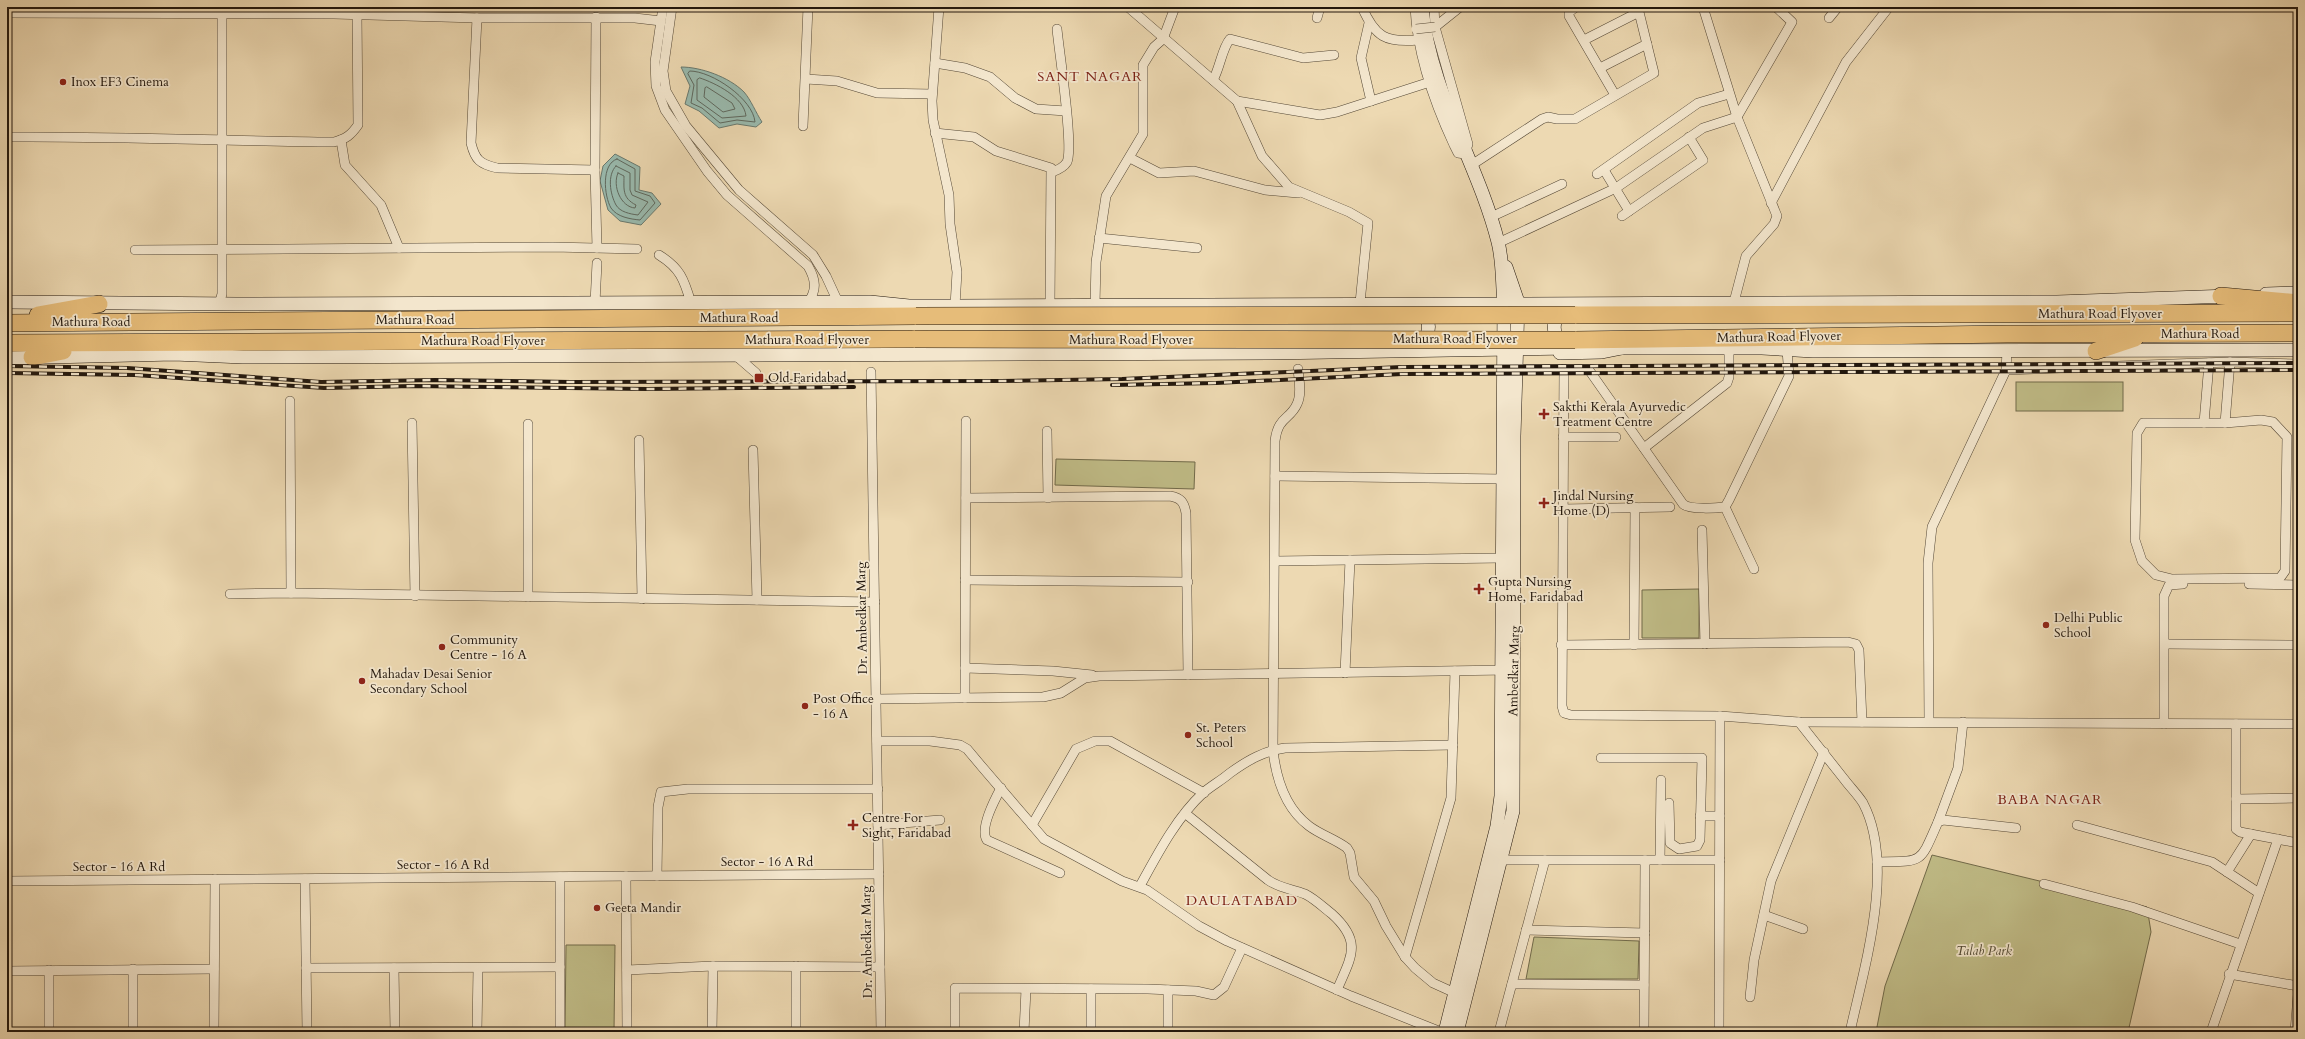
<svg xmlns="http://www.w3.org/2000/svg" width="2305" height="1039" font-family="Cardo,serif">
  <rect width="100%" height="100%" fill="#edd9b2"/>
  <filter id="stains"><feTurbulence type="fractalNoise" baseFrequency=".005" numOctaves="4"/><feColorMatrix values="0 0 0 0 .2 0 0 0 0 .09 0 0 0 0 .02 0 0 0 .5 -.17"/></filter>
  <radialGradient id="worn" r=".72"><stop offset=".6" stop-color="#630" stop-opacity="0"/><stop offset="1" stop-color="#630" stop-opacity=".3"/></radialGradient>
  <g fill="#c0bc87" stroke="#716a4a">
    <rect x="2016" y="382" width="107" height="29"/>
    <path d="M1056,459L1195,462L1194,489L1055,485Z"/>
    <path d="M1699,589V638H1642V590Z"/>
    <path d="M1932,855L2147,907L2151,932L2128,1032H1876L1885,986Z"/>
    <path d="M1534,937L1639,941L1638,979H1526Z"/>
    <path d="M566,945H615L614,1032H565Z"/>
  </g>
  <g fill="#99baae" stroke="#69796e">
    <path d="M681,67C701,67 729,77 744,92C751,100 756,113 762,122L756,127L737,124L719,128L699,111L685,104L690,86Z"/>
    <path d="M615,154L640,167L639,190L652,193L661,204L641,225L620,221L608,210L600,181L603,166Z"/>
  </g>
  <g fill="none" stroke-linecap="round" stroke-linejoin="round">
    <g stroke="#5e685e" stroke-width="1">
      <path d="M690,71C712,71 753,99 755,122L737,120L720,123L702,108L691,103L694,85L688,74Z"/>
      <path d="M700,78C715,83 744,97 746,116L722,118L697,100V80Z"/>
      <path d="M707,87L732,103L735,109L723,112L704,97L705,88Z"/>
      <path d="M617,159L635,169V191L650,196L655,203L640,220C630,219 617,217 611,208C604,196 601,164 617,159Z"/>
      <path d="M616,166L630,173V190L632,195L648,202L638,215C630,214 620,212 616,205C610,194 607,175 616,166Z"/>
      <path d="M618,173L624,176C624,189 622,198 636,205L635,208C621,207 612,186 618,173Z"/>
    </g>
    <defs>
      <g id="street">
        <path d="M663,7L655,62L656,86L665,110L707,171L727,195L808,266C816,280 817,290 808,303"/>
        <path d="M672,7L663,71L666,91L686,126L739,190L813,255L826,276L838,302"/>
        <path d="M939,7L932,101L933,120L949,195L950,224L957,272L955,306"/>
        <path d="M1128,7L1237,101L1262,156L1289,187L1349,212L1368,223L1360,303"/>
        <path d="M1362,7C1375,37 1386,43 1418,40"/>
        <path d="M1415,7C1417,54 1434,102 1454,145L1458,153L1465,154L1468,144L1435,27L1434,7"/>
        <path d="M1576,7L1569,12V16L1615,95"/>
        <path d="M1703,7L1737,117L1777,216L1774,224L1746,256L1734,302"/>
        <path d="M7,13L334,14L477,18H635L661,21"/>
        <path d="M596,17L595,170L597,248"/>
        <path d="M477,18L471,143C475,160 480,164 497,168L595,170"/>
        <path d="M1317,18L1320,7"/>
        <path d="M1829,18L1838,7"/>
        <path d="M1369,23L1361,58L1371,101"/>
        <path d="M1435,27L1460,7"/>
        <path d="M935,63L965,68L990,77L1015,98L1036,109L1066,111"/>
        <path d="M1600,68L1647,44"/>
        <path d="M806,79L837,81L877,93L932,94"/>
        <path d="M1213,80C1220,68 1222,48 1230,39L1303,58L1334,55"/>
        <path d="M1237,101L1320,115L1337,112L1430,82"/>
        <path d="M803,126L808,7"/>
        <path d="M935,133L974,137L996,151L1051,168L1050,305"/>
        <path d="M7,137C116,136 225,141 334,142C346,139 351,135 358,125L357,14"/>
        <path d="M341,140L345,165L381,205L399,248"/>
        <path d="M1130,158L1159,173L1194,171L1265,190L1298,193"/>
        <path d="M1470,166L1542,119L1548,117L1557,119H1575L1654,73L1639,12L1584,40"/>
        <path d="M1604,170L1629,211"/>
        <path d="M1052,172C1058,170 1064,167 1067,162C1074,147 1059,51 1057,29"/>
        <path d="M1597,174L1698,103L1729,94"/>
        <path d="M1771,203L1846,62L1889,7"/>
        <path d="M1622,216L1703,160L1689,137"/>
        <path d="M1491,217L1562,184"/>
        <path d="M1099,238L1197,248"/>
        <path d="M1498,243L1616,188L1703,128L1737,117L1792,22L1776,7"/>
        <path d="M135,250L553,247L637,249"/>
        <path d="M659,255C680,268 684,279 691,303"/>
        <path d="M595,303L597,263"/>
        <path d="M219,304L222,294V14"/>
        <path d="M1095,305L1096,262L1106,196L1143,134V65L1154,47L1163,39L1175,7"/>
        <path d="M734,354L756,373"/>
        <path d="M1298,369C1299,380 1302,394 1297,404C1290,420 1278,416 1275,441L1273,750C1276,778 1285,808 1309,826C1321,835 1335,839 1347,848L1350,853L1354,877L1374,901L1386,926L1405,957L1415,968L1433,983L1455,993"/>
        <path d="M1517,369L1589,370L1683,504C1689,510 1717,508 1725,507L1729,500L1789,376L1787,350"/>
        <path d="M1564,369L1562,706L1564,713L1571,715L1720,716L1799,722L2298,724"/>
        <path d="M2006,370L2230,362L2298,364"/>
        <path d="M871,372L881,1032"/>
        <path d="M290,401L291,593"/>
        <path d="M2261,420L2273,422L2287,437L2285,571L2280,578L2172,579L2156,575L2142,561L2135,540L2137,433L2143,423H2225Z"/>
        <path d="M412,423L415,596"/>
        <path d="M2204,423L2209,363"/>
        <path d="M2225,423L2230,362"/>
        <path d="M1047,431L1048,498"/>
        <path d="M1563,437H1616"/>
        <path d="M639,440L642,599"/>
        <path d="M1644,448L1727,383L1729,377V348"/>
        <path d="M753,450L757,600"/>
        <path d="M1275,476L1503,479"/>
        <path d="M966,498L1170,496C1181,498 1184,502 1186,513L1188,675"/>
        <path d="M1725,507L1754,569"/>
        <path d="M1563,509L1670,507"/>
        <path d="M1702,530L1705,644"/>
        <path d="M1275,561L1502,558"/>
        <path d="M965,580L1188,582"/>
        <path d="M2249,584L2298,585"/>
        <path d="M230,594L291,593L875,602"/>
        <path d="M528,597V424"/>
        <path d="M2165,644L2298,645"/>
        <path d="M1561,645L1848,642L1856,644L1859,650L1862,722"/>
        <path d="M1634,645L1635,507"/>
        <path d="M965,668L1053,671L1092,675"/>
        <path d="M1345,673L1350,560"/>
        <path d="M965,698L966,421"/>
        <path d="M876,699L1043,697L1061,693L1085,678L1099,676L1508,670"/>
        <path d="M1799,722C1814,741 1829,760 1844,779C1850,787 1858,795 1863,803C1896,865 1864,968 1850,1032"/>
        <path d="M1929,722L1928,563L1932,527L2006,370L2007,351"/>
        <path d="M2164,724V596L2169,585L2183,584"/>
        <path d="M2236,724V829L2240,832L2298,843"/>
        <path d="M877,741H930L960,745L967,749L983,768L1044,839L1122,881L1147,890L1199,926L1227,941L1351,996L1441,1032"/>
        <path d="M1601,758H1702L1700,840L1697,846L1679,849L1670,843L1669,803"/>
        <path d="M1001,788C995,799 979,829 987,840L1060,873"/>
        <path d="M2236,799L2298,798"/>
        <path d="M1186,814L1268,880C1279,888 1292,889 1305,894C1315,899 1323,907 1332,914C1363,942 1351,957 1337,990"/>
        <path d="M1700,816H1720"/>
        <path d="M1938,822L1958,768L1963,722"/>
        <path d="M878,825L940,820"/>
        <path d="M1032,825L1076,749L1095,741H1110L1204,793"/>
        <path d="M2077,825L2212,862L2259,893"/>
        <path d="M1495,860H1720"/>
        <path d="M1660,860L1661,780"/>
        <path d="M1877,862C1924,861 1919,865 1938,822L1943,820L2016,828"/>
        <path d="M2227,872L2251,834"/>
        <path d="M626,876L627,1032"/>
        <path d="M657,876L658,807L661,792L688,789H878"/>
        <path d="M560,877V1032"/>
        <path d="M305,879L307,1032"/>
        <path d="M7,881L879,874"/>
        <path d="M2044,884L2132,907L2240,944"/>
        <path d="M1140,886C1157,855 1176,818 1203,793C1211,786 1222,780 1230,773C1248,760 1264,751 1285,748L1453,745"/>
        <path d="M1764,915L1803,929"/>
        <path d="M1526,930L1645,933"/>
        <path d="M1405,957L1451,798L1455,671"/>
        <path d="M306,968L560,967"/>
        <path d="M394,968L395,1032"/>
        <path d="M627,970L713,966L880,967"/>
        <path d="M7,971L214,969"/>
        <path d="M2229,974L2298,986"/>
        <path d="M1512,984L1644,985"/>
        <path d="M1168,990V1032"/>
        <path d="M1750,997L1754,960L1771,881L1824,752"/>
        <path d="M49,1032V970"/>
        <path d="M133,1032V969"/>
        <path d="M214,1032L215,879"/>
        <path d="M477,1032L478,968"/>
        <path d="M712,1032L713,966"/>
        <path d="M796,1032V966"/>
        <path d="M955,1032V988L1148,989L1196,991L1214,995L1224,987L1242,948"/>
        <path d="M1024,1032L1026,989"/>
        <path d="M1091,1032V989"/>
        <path d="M1499,1032L1545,860"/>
        <path d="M1644,1032L1645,860"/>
        <path d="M1719,1032L1720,716"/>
        <path d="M2211,1032L2278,839"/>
        <path d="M2295,1032L2298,995"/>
      </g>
      <g id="secondary">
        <path d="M1422,7C1429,90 1478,163 1498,242C1503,261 1502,283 1504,303L1501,796L1497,826L1445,1032"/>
        <path d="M2266,294L2298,293"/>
        <path d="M7,302L236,304L870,302L909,306H955L2057,302L2230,296"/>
        <path d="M1562,308C1552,318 1551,337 1563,345"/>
        <path d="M1421,346C1431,331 1431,322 1421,308"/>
        <path d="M1619,348H1762L1813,351L2298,350"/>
        <path d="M1560,353L1602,352L1622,348"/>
        <path d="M7,358L174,354L243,357L1270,353L1569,348"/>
        <path d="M1457,1032L1513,811L1514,436L1518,302L1506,267"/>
      </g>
      <g id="highway">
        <path d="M2221,296L2298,303"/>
        <path d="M38,315L99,304"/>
        <path d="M1575,315L2298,313"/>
        <path d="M7,323L916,316"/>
        <path d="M1575,340L2007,334L2298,333"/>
        <path d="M7,343L915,339"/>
        <path d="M2096,351L2135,338"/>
        <path d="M32,357L63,351"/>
      </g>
    </defs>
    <use href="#street" stroke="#554836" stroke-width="10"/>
    <use href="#secondary" stroke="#22170d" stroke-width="14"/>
    <use href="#highway" stroke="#22170d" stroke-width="18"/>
    <use href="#street" stroke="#f3e6cd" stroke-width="9"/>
    <use href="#secondary" stroke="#f3e6cd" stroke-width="13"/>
    <use href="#highway" stroke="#e6bc79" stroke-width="17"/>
    <defs>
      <g id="rail">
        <path d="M7,366L127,368L321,382L435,380L571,382L1001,381L1122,379L1402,367L2298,363"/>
        <path d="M7,373L135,375L324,388L413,386L647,389L854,387"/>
        <path d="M1112,385L1216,383L1402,374L2298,370"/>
      </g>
    </defs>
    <use href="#rail" stroke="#22170d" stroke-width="4"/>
    <use href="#rail" stroke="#f3e6cd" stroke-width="2.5" stroke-dasharray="8" stroke-linecap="butt"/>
    <defs>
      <path id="street-bridge" d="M1416,29L1435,27"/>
      <g id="highway-bridge">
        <path d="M916,316L1575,315"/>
        <path d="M915,339L1575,340"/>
      </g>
    </defs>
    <use href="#street-bridge" stroke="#554836" stroke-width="10" stroke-linecap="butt"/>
    <use href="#highway-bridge" stroke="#22170d" stroke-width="18" stroke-linecap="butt"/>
    <use href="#street-bridge" stroke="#f3e6cd" stroke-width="9"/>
    <use href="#highway-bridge" stroke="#e6bc79" stroke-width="17"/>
  </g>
  <g fill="#8f2418" stroke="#f3e6cd" stroke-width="1.5">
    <circle cx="63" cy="82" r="4"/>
    <rect x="754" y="373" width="10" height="10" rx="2"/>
    <path d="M1542 408h4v4h4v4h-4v4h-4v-4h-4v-4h4z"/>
    <path d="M1542 497h4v4h4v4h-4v4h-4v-4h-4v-4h4z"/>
    <path d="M1477 583h4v4h4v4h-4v4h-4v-4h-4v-4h4z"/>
    <circle cx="2046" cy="625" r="4"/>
    <circle cx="442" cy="647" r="4"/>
    <circle cx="362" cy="681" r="4"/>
    <circle cx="805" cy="706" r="4"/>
    <circle cx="1188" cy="735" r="4"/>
    <path d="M851 819h4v4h4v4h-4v4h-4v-4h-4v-4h4z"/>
    <circle cx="597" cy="908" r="4"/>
  </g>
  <g text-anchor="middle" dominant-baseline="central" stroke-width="3.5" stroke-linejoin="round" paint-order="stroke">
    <g font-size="13" fill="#22170d" stroke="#f3e6cd" text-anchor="start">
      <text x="71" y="82">Inox EF3 Cinema</text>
      <text x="768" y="378">Old Faridabad</text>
      <text x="1553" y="407">Sakthi Kerala Ayurvedic<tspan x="1553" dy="15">Treatment Centre</tspan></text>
      <text x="1553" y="496">Jindal Nursing<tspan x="1553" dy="15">Home (D)</tspan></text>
      <text x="1488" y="582">Gupta Nursing<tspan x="1488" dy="15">Home, Faridabad</tspan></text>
      <text x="2054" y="618">Delhi Public<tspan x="2054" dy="15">School</tspan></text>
      <text x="450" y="640">Community<tspan x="450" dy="15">Centre - 16 A</tspan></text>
      <text x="370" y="674">Mahadav Desai Senior<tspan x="370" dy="15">Secondary School</tspan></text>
      <text x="813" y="699">Post Office<tspan x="813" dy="15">- 16 A</tspan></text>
      <text x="1196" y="728">St. Peters<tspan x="1196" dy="15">School</tspan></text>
      <text x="862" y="818">Centre For<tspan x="862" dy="15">Sight, Faridabad</tspan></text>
      <text x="605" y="908">Geeta Mandir</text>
    </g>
    <g font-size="13" fill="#22170d" stroke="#f3e6cd">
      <text x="2100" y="314">Mathura Road Flyover</text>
      <text x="739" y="318">Mathura Road</text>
      <text x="415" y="320">Mathura Road</text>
      <text x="91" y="322">Mathura Road</text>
      <text x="2200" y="334">Mathura Road</text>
      <text transform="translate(1779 337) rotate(-1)">Mathura Road Flyover</text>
      <text x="1455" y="339">Mathura Road Flyover</text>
      <text x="807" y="340">Mathura Road Flyover</text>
      <text x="1131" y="340">Mathura Road Flyover</text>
      <text x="483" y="341">Mathura Road Flyover</text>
      <text transform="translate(862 618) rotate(-91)">Dr. Ambedkar Marg</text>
      <text transform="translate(1514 671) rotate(-89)">Ambedkar Marg</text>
      <text x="767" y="862">Sector - 16 A Rd</text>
      <text x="443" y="865">Sector - 16 A Rd</text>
      <text x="119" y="867">Sector - 16 A Rd</text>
      <text transform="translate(867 942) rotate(-91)">Dr. Ambedkar Marg</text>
    </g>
    <g font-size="13" font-style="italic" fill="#514932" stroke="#f3e6cd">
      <text x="1984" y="951">Talab Park</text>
    </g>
    <g font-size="14" letter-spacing="1" fill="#7a1f14" stroke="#f3e6cd">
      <text x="1090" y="76">SANT NAGAR</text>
      <text x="2050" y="799">BABA NAGAR</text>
      <text x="1242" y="900">DAULATABAD</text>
    </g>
  </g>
  <rect width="2305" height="1039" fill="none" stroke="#edd9b2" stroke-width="24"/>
  <rect x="8" y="8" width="2289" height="1023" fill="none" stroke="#22170d" stroke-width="2"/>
  <rect x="12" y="12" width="2281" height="1015" fill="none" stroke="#22170d"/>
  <rect width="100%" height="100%" filter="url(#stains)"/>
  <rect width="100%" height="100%" fill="url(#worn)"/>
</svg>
